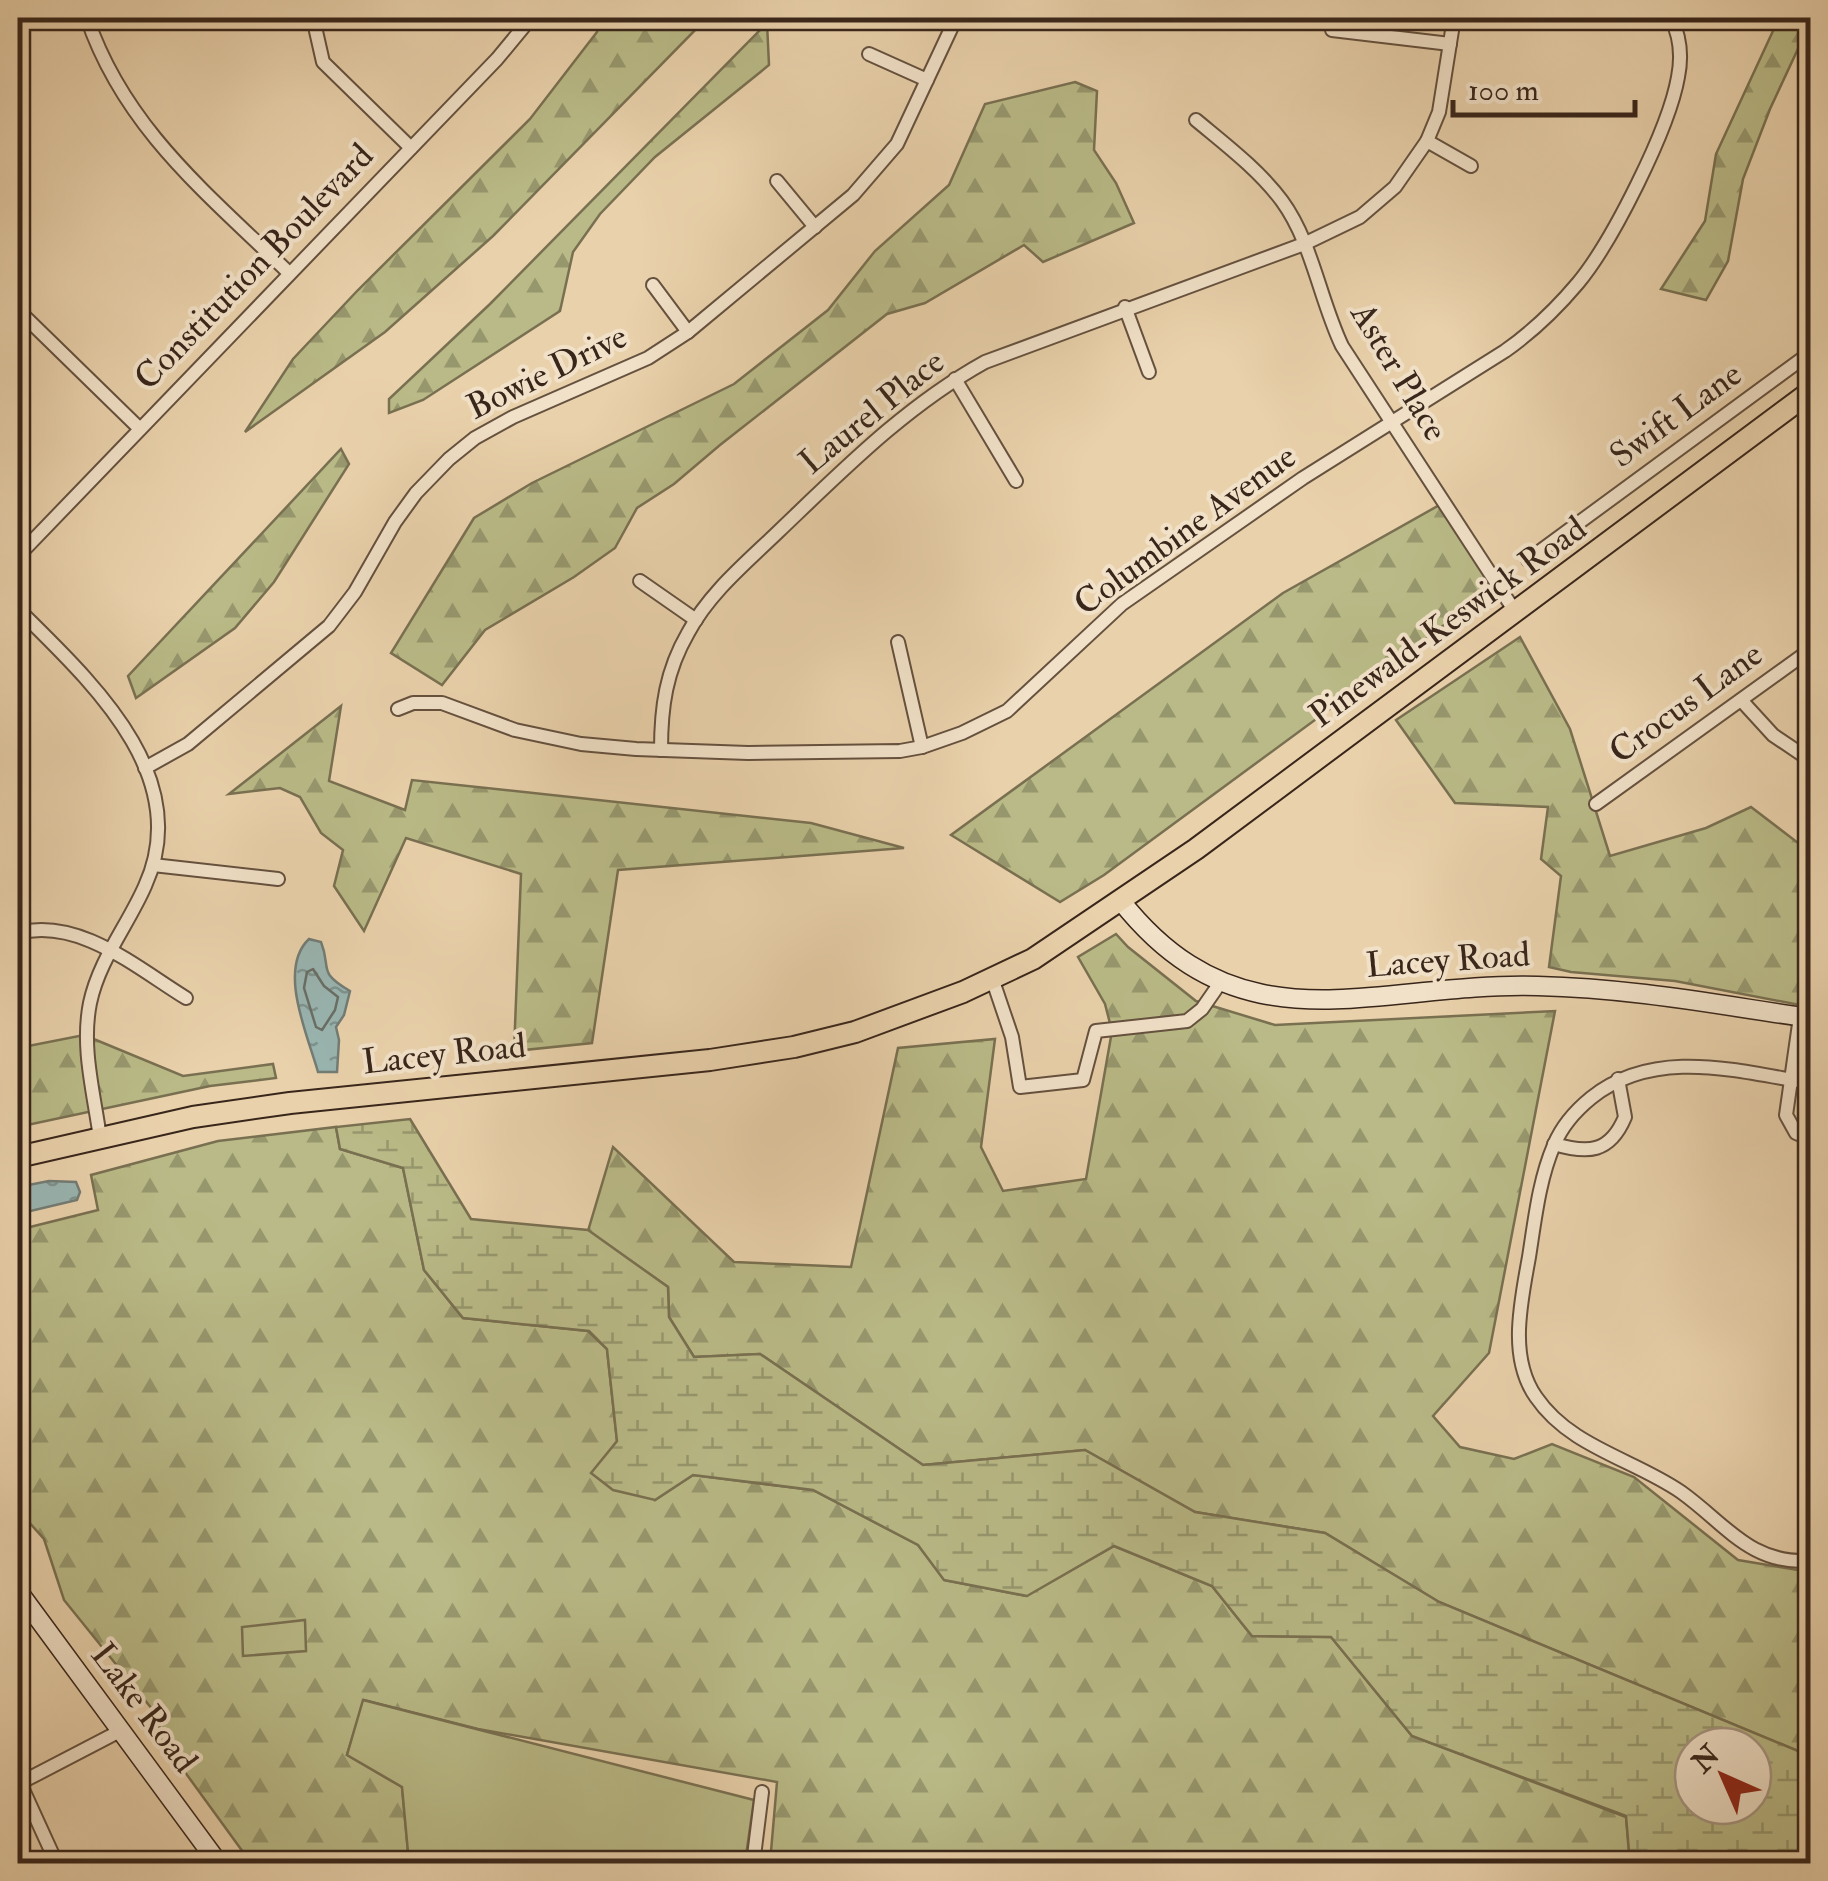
<svg xmlns="http://www.w3.org/2000/svg" width="1828" height="1881" font-family="'IM FELL Double Pica',serif">
  <defs>
    <pattern id="forest-firs" width="22" height="20" patternUnits="userSpaceOnUse" patternTransform="scale(2.5)"><rect width="22" height="20" fill="#b9ba87"/><path d="M5 1l3.5 6h-7zM16 11l3.5 6h-7z" fill="#97976e"/></pattern>
    <pattern id="wetland-marsh" width="20" height="14" patternUnits="userSpaceOnUse" patternTransform="scale(2.5)"><rect width="20" height="14" fill="#b9ba87"/><path d="M1 5h8M5 5V1M11 12h8M15 12V8" fill="none" stroke="#97976e"/></pattern>
    <pattern id="water-ripples" width="26" height="14" patternUnits="userSpaceOnUse" patternTransform="scale(2.5)"><rect width="26" height="14" fill="#99b5b1"/><path d="M2 4q2-2 4 0t4 0M15 11q2-2 4 0t4 0" fill="none" stroke="#7e938f"/></pattern>
  </defs>
  <rect width="100%" height="100%" fill="#e9d1ab"/>
  <filter id="stains"><feTurbulence type="fractalNoise" baseFrequency=".002" numOctaves="4"/><feColorMatrix values="0 0 0 0 .2 0 0 0 0 .09 0 0 0 0 .02 0 0 0 .5 -.17"/></filter>
  <radialGradient id="worn" r=".72"><stop offset=".6" stop-color="#630" stop-opacity="0"/><stop offset="1" stop-color="#630" stop-opacity=".3"/></radialGradient>
  <g fill="url(#forest-firs)" stroke="#797051" stroke-width="2.5">
    <path d="M600,18H707L493,236L385,332L245,432L293,359L358,290L530,119L597,32Z"/>
    <path d="M1779,18H1810V23L1770,109L1743,179L1728,261L1706,300L1661,289L1705,221L1716,154Z"/>
    <path d="M767,23L769,65L655,157L600,214L573,252L560,311L423,400L389,413V399L490,304Z"/>
    <path d="M1075,82L1097,91L1094,150L1116,183L1134,223L1043,262L1024,245L925,303L887,314L720,445L674,484L637,508L615,548L574,577L485,630L442,685L391,653L474,518L532,483L734,384L828,310L875,251L949,185L985,104Z"/>
    <path d="M341,449L349,464L274,582L235,628L136,698L128,676Z"/>
    <path d="M1443,503L1493,589L1104,875L1060,902L951,835L1283,593Z"/>
    <path d="M1520,637L1570,729L1610,856L1706,828L1751,807L1810,852V1007L1675,981L1571,972L1549,967L1561,876L1541,859L1548,807L1455,803L1396,720Z"/>
    <path d="M341,706L329,781L405,810L412,780L811,823L904,848L618,870L592,1043L514,1051L521,874L406,838L364,931L334,886L343,850L321,833L300,797L280,788L229,794Z"/>
    <path d="M1116,934L1128,947L1196,1001L1275,1025L1555,1011L1489,1353L1433,1416L1460,1447L1514,1459L1552,1444L1634,1477L1738,1560L1810,1572V1756L1439,1602L1325,1533L1195,1512L1085,1450L923,1465L760,1354L694,1357L669,1317L668,1287L588,1231L613,1147L734,1262L851,1267L898,1048L995,1039L981,1147L1003,1191L1086,1179L1112,1031L1105,1004L1078,957Z"/>
    <path d="M84,1035L183,1076L273,1064L276,1078L210,1086L18,1127V1048Z"/>
    <path d="M336,1127L340,1149L403,1168L424,1270L463,1318L588,1331L607,1349L617,1441L655,1500L693,1475L813,1490L918,1545L945,1580L1026,1596L1114,1546L1212,1586L1252,1636L1331,1637L1412,1736L1626,1817L1630,1863H770L777,1782L478,1729L364,1700L347,1755L402,1787L409,1863H251L158,1735L161,1720L64,1600L44,1539L18,1510V1230L98,1210L91,1175L218,1141Z"/>
  </g>
  <path fill="url(#wetland-marsh)" stroke="#797051" stroke-width="2.5" fill-rule="evenodd" d="M410,1119L471,1219L588,1230L668,1287L669,1317L694,1357L760,1354L923,1465L1085,1450L1195,1512L1325,1533L1439,1602L1810,1756V1863H1630L1626,1816L1412,1736L1331,1637L1252,1636L1212,1586L1114,1546L1027,1596L944,1580L918,1545L813,1490L693,1475L655,1500L613,1490L591,1473L617,1441L607,1349L589,1331L463,1318L424,1270L403,1168L340,1149L336,1127ZM1693,1746H1753V1806H1693Z"/>
  <g fill="#b9ba87" stroke="#797051" stroke-width="2.5">
    <path d="M305,1620L306,1651L243,1656L242,1627Z"/>
    <path d="M363,1700L754,1800L745,1863H409L402,1787L347,1755Z"/>
  </g>
  <g fill="url(#water-ripples)" stroke="#737c75" stroke-width="2.5">
    <path d="M309,939L321,942C332,969 316,971 350,991L344,1015L336,1027L339,1040L337,1072H318C308,1036 277,969 309,939Z"/>
    <path d="M49,1181L76,1182L80,1192L77,1200L18,1214V1187Z"/>
  </g>
  <g fill="none" stroke-linecap="round" stroke-linejoin="round">
    <path stroke="#696e66" stroke-width="2.5" d="M313,969L324,986L338,997L335,1010L322,1030L316,1027L304,988L307,972Z"/>
    <defs>
      <g id="street">
        <path d="M87,18C125,129 208,194 289,273"/>
        <path d="M313,18L323,62L411,148"/>
        <path d="M1332,30L1450,44"/>
        <path d="M869,54L927,80"/>
        <path d="M1196,120C1226,145 1259,170 1282,201C1312,242 1320,300 1342,346L1516,613"/>
        <path d="M1427,141L1471,166"/>
        <path d="M777,181L815,227"/>
        <path d="M653,285L688,332"/>
        <path d="M1125,307L1149,372"/>
        <path d="M18,310L140,429"/>
        <path d="M955,379L1016,481"/>
        <path d="M18,556L497,59L531,18"/>
        <path d="M1528,560L1810,353"/>
        <path d="M640,581L696,620"/>
        <path d="M18,609C88,679 196,775 145,886C128,925 99,960 90,1003C81,1048 94,1093 100,1138"/>
        <path d="M898,642L922,747"/>
        <path d="M1741,700L1773,735L1810,760"/>
        <path d="M398,709L413,703H442L515,730L581,744L636,749L748,753L900,751L922,747L962,733L1007,711L1122,604L1303,478L1505,351C1532,332 1557,308 1578,283C1612,242 1669,129 1678,77C1682,57 1680,36 1671,18"/>
        <path d="M661,750C661,707 666,671 688,633C709,593 747,562 779,531C844,469 906,406 985,362L1304,244L1360,217L1395,187L1427,141L1439,112L1454,18"/>
        <path d="M145,768L188,744L329,626L355,592L395,522L416,493L449,459L475,438L513,417L648,358L688,332L853,195L897,144L956,18"/>
        <path d="M1596,804L1810,650"/>
        <path d="M153,865L278,879"/>
        <path d="M18,933C79,917 137,968 186,998"/>
        <path d="M992,978L1012,1037L1020,1087L1083,1080L1096,1031L1187,1021L1202,1009L1220,983"/>
        <path d="M1800,1017L1786,1115L1796,1133L1810,1139"/>
        <path d="M1810,1083C1736,1071 1655,1047 1591,1098C1575,1111 1562,1126 1554,1145C1539,1180 1535,1219 1529,1257C1521,1302 1508,1357 1536,1397C1570,1447 1633,1459 1681,1492C1726,1524 1749,1564 1810,1561"/>
        <path d="M1554,1144C1588,1154 1610,1153 1625,1117L1618,1079"/>
        <path d="M20,1783L57,1864"/>
        <path d="M18,1784L120,1731"/>
        <path d="M753,1864L762,1792"/>
      </g>
      <g id="secondary">
        <path d="M1121,901C1243,1055 1376,981 1538,986C1631,988 1719,1005 1810,1018"/>
        <path d="M18,1591L219,1864"/>
      </g>
      <path id="primary" d="M18,1157L193,1117L290,1103L710,1060L794,1047L855,1032L963,992L1033,959L1196,849L1810,392"/>
    </defs>
    <use href="#street" stroke="#65513f" stroke-width="16"/>
    <use href="#secondary" stroke="#39261b" stroke-width="21"/>
    <use href="#primary" stroke="#39261b" stroke-width="24"/>
    <use href="#street" stroke="#f1e1c8" stroke-width="12"/>
    <use href="#secondary" stroke="#f1e1c8" stroke-width="18"/>
    <use href="#primary" stroke="#e9d1ab" stroke-width="20"/>
  </g>
  <g text-anchor="middle" dominant-baseline="central" stroke-width="8" stroke-linejoin="round" paint-order="stroke">
    <g font-size="35" fill="#39261b" stroke="#f1e1c8">
      <text transform="translate(254 267) rotate(-46)">Constitution Boulevard</text>
      <text transform="translate(547 372) rotate(-26)">Bowie Drive</text>
      <text transform="translate(1399 372) rotate(59)">Aster Place</text>
      <text transform="translate(872 412) rotate(-39)">Laurel Place</text>
      <text transform="translate(1676 415) rotate(-36)">Swift Lane</text>
      <text transform="translate(1185 530) rotate(-36)">Columbine Avenue</text>
      <text transform="translate(1448 622) rotate(-36)">Pinewald-Keswick Road</text>
      <text transform="translate(1686 703) rotate(-36)">Crocus Lane</text>
      <text transform="translate(1448 960) rotate(-4)">Lacey Road</text>
      <text transform="translate(444 1054) rotate(-6)">Lacey Road</text>
      <text transform="translate(144 1708) rotate(53)">Lake Road</text>
    </g>
  </g>
  <rect width="1828" height="1881" fill="none" stroke="#e9d1ab" stroke-width="60"/>
  <rect x="20" y="20" width="1788" height="1841" fill="none" stroke="#39261b" stroke-width="5"/>
  <rect x="30" y="30" width="1768" height="1821" fill="none" stroke="#39261b" stroke-width="2.5"/>
  <g transform="translate(1723 1776) rotate(315)"><circle r="48" fill="#f1e1c8" stroke="#a79683" stroke-width="2.5"/>
  <path d="M0-8L18 38L0 25L-18 38Z" fill="#8f2418"/>
  <text y="-15" font-size="28" font-weight="bold" text-anchor="middle" fill="#39261b">N</text>
  </g>
  <path d="M1453 100v15h182v-15" fill="none" stroke="#39261b" stroke-width="5"/>
  <text x="1468" y="100" font-size="30" fill="#39261b" stroke="#f1e1c8" stroke-width="8" paint-order="stroke">100 m</text>
  <rect width="100%" height="100%" filter="url(#stains)"/>
  <rect width="100%" height="100%" fill="url(#worn)"/>
</svg>
